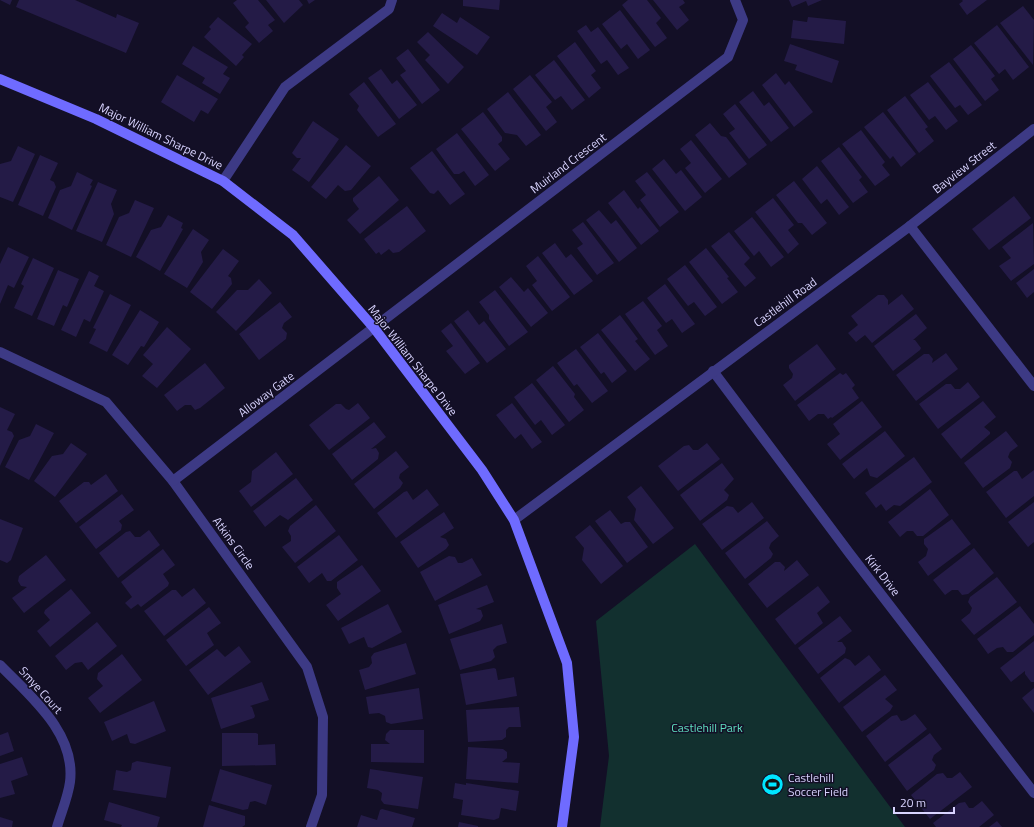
<svg xmlns="http://www.w3.org/2000/svg" width="1034" height="827" font-family="'Titillium Web',sans-serif">
  <rect width="100%" height="100%" fill="#130f26"/>
  <path fill="#12302f" d="M695,544L905,827H600L609,756L596,621Z"/>
  <g fill="#241b47">
    <path d="M0,0H12L10,5Z"/>
    <path d="M19,0H75L116,18L117,14L139,23L126,53L16,7Z"/>
    <path d="M237,0H258L275,20L268,25L273,31L259,43L245,27L249,23L233,3Z"/>
    <path d="M266,0H299L303,5L284,23Z"/>
    <path d="M307,0H315L309,4Z"/>
    <path d="M463,0H500L499,10L463,6Z"/>
    <path d="M628,0H647L661,18L656,23L667,38L655,47L622,5Z"/>
    <path d="M653,0H683L685,3L679,7L689,20L677,30Z"/>
    <path d="M789,0H822L808,6L806,1L792,7Z"/>
    <path d="M962,0H987L967,15L959,4L963,1Z"/>
    <path d="M1023,6L1034,20L1033,65L1000,23Z"/>
    <path d="M620,10L650,50L638,59L627,44L621,49L602,24Z"/>
    <path d="M442,13L457,23L460,17L490,37L477,55L433,26Z"/>
    <path d="M218,17L252,44L242,55L244,57L236,66L204,37L211,29L209,27Z"/>
    <path d="M808,17L846,21L844,44L791,38L793,20L807,22Z"/>
    <path d="M586,25L591,32L598,27L629,68L618,75L607,60L601,64L577,31Z"/>
    <path d="M997,25L1029,67L1013,80L1005,69L999,74L974,43Z"/>
    <path d="M428,32L464,67L448,84L425,60L430,55L417,42Z"/>
    <path d="M575,42L596,71L591,75L601,88L589,98L557,56Z"/>
    <path d="M790,44L839,61L832,83L795,70L797,65L784,61Z"/>
    <path d="M971,45L995,76L991,79L999,90L985,101L953,59Z"/>
    <path d="M193,46L228,67L223,74L230,78L220,94L202,83L205,78L182,64Z"/>
    <path d="M408,49L440,90L422,104L400,75L406,71L396,58Z"/>
    <path d="M554,60L585,100L572,110L561,96L555,100L535,75Z"/>
    <path d="M949,62L982,105L968,115L960,105L955,108L930,76Z"/>
    <path d="M381,69L392,84L397,80L417,105L399,119L368,78Z"/>
    <path d="M776,73L785,85L789,81L813,112L794,127L762,85Z"/>
    <path d="M177,75L218,99L208,114L201,110L194,122L161,102Z"/>
    <path d="M530,75L552,102L546,107L557,122L546,131L513,89Z"/>
    <path d="M364,82L396,124L378,137L357,110L359,106L349,94Z"/>
    <path d="M928,82L958,121L946,130L935,116L929,120L910,95Z"/>
    <path d="M753,91L764,106L769,102L789,128L771,142L739,102Z"/>
    <path d="M508,92L541,135L526,146L517,135L505,133L487,109Z"/>
    <path d="M905,96L928,127L925,129L934,141L919,153L887,110Z"/>
    <path d="M735,104L767,145L749,159L729,133L735,129L723,114Z"/>
    <path d="M483,112L502,137V141L498,144L510,159L495,171L461,129Z"/>
    <path d="M883,112L916,154L901,167L893,156L890,159L864,127Z"/>
    <path d="M313,121L339,139L309,182L292,170L301,158H297L292,153Z"/>
    <path d="M710,123L721,136L726,137L747,164L729,178L695,135Z"/>
    <path d="M861,130L885,162L882,165L890,175L875,186L842,144Z"/>
    <path d="M457,133L489,175L475,186L464,171L459,174H454L436,149Z"/>
    <path d="M691,140L722,179L705,193L685,168L691,163L680,149Z"/>
    <path d="M346,145L371,166L351,190L345,191L338,185L326,199L311,187Z"/>
    <path d="M18,146L35,154L13,202L0,197V164L11,161Z"/>
    <path d="M839,147L862,177L859,180L868,192L853,203L821,161Z"/>
    <path d="M432,151L465,194L450,205L438,190L434,194L430,193L410,168Z"/>
    <path d="M40,155L58,163L50,180L54,182L56,187L43,216L18,205Z"/>
    <path d="M664,159L676,174L681,170L702,197L685,211L652,169Z"/>
    <path d="M817,166L849,207L839,215L827,199L821,204L802,179Z"/>
    <path d="M77,172L93,180L90,185L92,186L72,230L48,218L60,190L71,186Z"/>
    <path d="M647,172L679,212L660,227L640,200L646,195L635,181Z"/>
    <path d="M379,176L399,200L360,234L347,220L359,209L353,201V198Z"/>
    <path d="M794,181L827,223L812,235L802,223H798L776,195Z"/>
    <path d="M98,182L117,190L111,204L114,214L102,242L76,231Z"/>
    <path d="M624,190L638,209L640,207L659,231L641,245L608,203Z"/>
    <path d="M1014,196L1031,218L989,250L972,229Z"/>
    <path d="M773,198L794,225L788,230L799,244L788,254L755,212Z"/>
    <path d="M135,200L154,208L131,257L106,245L119,217L129,213Z"/>
    <path d="M407,206L426,231L399,252L393,253L389,249L381,255L379,252L376,254L364,239Z"/>
    <path d="M599,210L611,224L616,220L637,248L619,262L586,220Z"/>
    <path d="M168,215L183,223L181,228L183,229L160,271L136,257L151,230L161,227Z"/>
    <path d="M752,217L784,257L771,267L759,251L754,256L734,231Z"/>
    <path d="M583,222L614,263L597,275L577,248L583,244L572,230Z"/>
    <path d="M1033,223L1034,264L1011,281L999,266L1011,258L1002,247Z"/>
    <path d="M193,229L209,240L201,252L203,262L187,288L164,274Z"/>
    <path d="M729,232L750,258L744,264L756,278L745,287L711,246Z"/>
    <path d="M555,243L566,258L571,254L593,281L574,295L542,253Z"/>
    <path d="M8,247L29,257L14,288L8,285L0,304V264Z"/>
    <path d="M706,248L729,277L727,278L738,292L722,304L689,262Z"/>
    <path d="M223,249L239,261L228,276L231,278L232,284L212,309L190,292Z"/>
    <path d="M538,256L570,297L552,311L532,285L537,281L526,266Z"/>
    <path d="M33,258L54,268L32,316L14,308L24,286L21,284Z"/>
    <path d="M685,265L717,307L705,316L694,302L688,306L667,279Z"/>
    <path d="M1034,269V292L1027,298L1016,283Z"/>
    <path d="M58,270L79,279L67,307L63,305L54,326L37,319Z"/>
    <path d="M89,271L99,276L94,286L104,291L90,322L84,319L76,337L61,330Z"/>
    <path d="M511,277L524,292L528,288L548,313L531,327L499,287Z"/>
    <path d="M259,279L272,293L236,331L216,312L237,290H248Z"/>
    <path d="M665,284L695,324L682,333L672,319L666,323L647,298Z"/>
    <path d="M495,290L528,332L509,346L489,319V315L479,302Z"/>
    <path d="M110,294L131,305L107,352L89,343L96,329L93,328Z"/>
    <path d="M902,294L914,309L872,343L865,335L856,342L848,333L858,325L851,316L878,295H884L888,300V305Z"/>
    <path d="M643,301L662,326L657,330L668,346L655,355L625,314Z"/>
    <path d="M280,302L292,317L284,323L282,328L287,333L286,339L259,360L239,334Z"/>
    <path d="M140,310L159,322L144,347L141,346L128,365L112,355Z"/>
    <path d="M468,310L479,325L484,321L506,349L487,363L454,321Z"/>
    <path d="M916,314L927,328L913,340H915L921,348L920,350L893,371L874,346Z"/>
    <path d="M620,315L638,339L635,341L650,359L635,371L601,330Z"/>
    <path d="M451,323L480,363L465,374L446,351L453,346L441,331Z"/>
    <path d="M167,327L191,349L157,388L142,376L153,364L143,355Z"/>
    <path d="M598,333L627,371L612,383L604,372L601,374L580,347Z"/>
    <path d="M817,344L836,369L795,401L783,385L792,378L793,374L789,368V365Z"/>
    <path d="M576,349L608,391L592,403L577,384L574,386L557,363Z"/>
    <path d="M946,353L958,369L916,401L896,375L924,354H929L933,359L932,363Z"/>
    <path d="M205,363L225,388L200,408L195,410L191,405H185L177,411L164,395Z"/>
    <path d="M553,366L575,394L574,397L584,410L569,422L536,380Z"/>
    <path d="M840,373L843,375L846,373L855,385L852,388L859,398L832,418L831,417L828,419L824,414H818L809,421L797,405Z"/>
    <path d="M968,382L980,397L938,429L919,404L946,384H951L955,389H960Z"/>
    <path d="M532,383L565,425L552,435L541,420L535,425L514,397Z"/>
    <path d="M862,401L882,427L840,460L827,444L840,434L833,424Z"/>
    <path d="M983,401L996,417L984,427L990,432V434L961,459L941,434Z"/>
    <path d="M358,403L370,418L329,450L309,425L336,404H341L346,409L349,410Z"/>
    <path d="M512,403L542,442L532,449L521,434L515,439L496,415Z"/>
    <path d="M0,407L15,414L7,430L12,432L14,436L0,466Z"/>
    <path d="M374,422L386,437L371,449L376,448L379,453L378,459L352,480L332,454Z"/>
    <path d="M36,424L54,433L29,480L5,467L19,440L30,436Z"/>
    <path d="M885,431L905,456L877,478L870,476L867,468L854,479L842,464Z"/>
    <path d="M1006,431L1018,446L1010,452L1008,457L1012,462L1010,468L983,488L964,463Z"/>
    <path d="M71,443L87,454L55,497L34,481L52,456L63,454Z"/>
    <path d="M707,443L720,459L678,491L658,466L684,446L689,445L693,450H698Z"/>
    <path d="M396,451L409,467L400,474L399,478L403,483L400,488L374,509L354,484Z"/>
    <path d="M276,452L293,474L251,507L239,491L251,482L252,471Z"/>
    <path d="M914,457L932,482L900,506L894,505L886,511L881,504L876,508L865,493Z"/>
    <path d="M722,463L734,479L724,490L729,495L727,500L700,521L680,495Z"/>
    <path d="M1034,470V496L1006,518L986,492L1014,471H1017L1022,479Z"/>
    <path d="M106,474L118,491L76,523L59,501L84,482H89L91,485Z"/>
    <path d="M296,478L313,500L288,520L280,515L265,527L253,511Z"/>
    <path d="M641,486L674,528L653,544L634,520L636,509L627,497Z"/>
    <path d="M427,489L439,505L396,538L377,513L404,492L407,491L413,500Z"/>
    <path d="M930,489L949,515L923,536H917L913,531H907L900,537L888,522Z"/>
    <path d="M122,494L134,510L119,521L122,525L121,530L96,549L79,527Z"/>
    <path d="M752,502L764,518L722,550L702,524L727,506L733,507L738,513Z"/>
    <path d="M1034,502V542L1028,547L1008,522Z"/>
    <path d="M316,505L336,531L295,563L282,547L291,541V536L288,531L290,526Z"/>
    <path d="M610,510L621,524L625,522H630L648,547L627,563L595,521Z"/>
    <path d="M444,512L454,528L440,537L446,539L449,545L446,549L418,568L400,542Z"/>
    <path d="M0,519L23,528L11,560L7,563L0,560Z"/>
    <path d="M952,519L971,544L928,576L918,562L926,556L928,549L924,544V539Z"/>
    <path d="M767,521L779,536L771,543L769,548L773,554L771,558L745,579L725,553Z"/>
    <path d="M590,525L623,566L601,584L582,560L584,548L575,537Z"/>
    <path d="M149,530L160,545L118,578L99,553L126,532L130,531L135,537H140Z"/>
    <path d="M339,535L358,560L331,581H327L322,573L309,583L297,567Z"/>
    <path d="M974,548L994,573L968,594L962,595L958,590H952L945,595L933,580Z"/>
    <path d="M163,549L175,565L163,574L169,583L168,586L141,607L138,604L131,609L125,603L132,597L121,582Z"/>
    <path d="M46,555L66,580L24,613L12,598L27,587L21,586L18,581L19,576Z"/>
    <path d="M449,556L455,557L458,563H462L472,558L482,575L435,601L420,572Z"/>
    <path d="M797,560L809,575L767,608L748,584L775,562H780L785,567L784,571Z"/>
    <path d="M362,565L381,591L338,621L326,605L341,594L337,588V582Z"/>
    <path d="M997,577L1017,602L974,635L961,620L970,613L972,608L968,602L970,597Z"/>
    <path d="M487,585L494,602L476,609L481,610L483,616L480,621L449,634L438,605Z"/>
    <path d="M818,586L830,602L817,613L823,623L795,645L775,619Z"/>
    <path d="M194,588L206,603L164,636L144,611L172,590H176L182,597Z"/>
    <path d="M71,589L91,613L50,647L37,631L50,620L44,613L45,610Z"/>
    <path d="M388,604L402,632L372,648L368,647L364,637L349,644L341,628Z"/>
    <path d="M1020,606L1034,624V635L1013,652H1007L1003,647L997,648L988,654L977,639Z"/>
    <path d="M209,607L221,623L207,633L214,645L186,666L166,640Z"/>
    <path d="M840,616L852,631L837,642H842L846,648L845,653L818,674L798,648Z"/>
    <path d="M97,622L117,646L88,670L82,662L75,663L66,670L55,656Z"/>
    <path d="M502,624L507,643L497,646L493,650L495,657L491,661L460,670L450,639Z"/>
    <path d="M1034,641V682H1031L1025,674V671L1011,682L1000,668Z"/>
    <path d="M406,643L416,674L365,690L359,670L369,667L372,663L371,657L374,653Z"/>
    <path d="M239,646L251,662L208,695L189,670L217,649L225,657Z"/>
    <path d="M122,654L142,680L100,713L88,698L103,686L97,679L98,673Z"/>
    <path d="M869,655L881,670L839,703L820,678L845,658L850,660L855,666Z"/>
    <path d="M494,668L496,669L498,680L514,677L517,696L466,705L460,674Z"/>
    <path d="M885,675L897,690L885,699L893,706L890,711L862,732L843,707Z"/>
    <path d="M262,682L269,700L250,706L252,707L255,716L254,718L221,729L211,698Z"/>
    <path d="M419,688L423,719L391,724L386,722L385,716L379,713L369,714L366,697Z"/>
    <path d="M1034,688V713L1022,698Z"/>
    <path d="M154,701L166,731L135,744L130,743L127,734L112,741L104,722Z"/>
    <path d="M519,707L521,727H509L506,730V737L502,740L468,742L466,710Z"/>
    <path d="M915,714L927,729L885,762L866,736L892,716L897,715L901,721L906,720Z"/>
    <path d="M390,730H424V763L371,762V744H390L385,740L386,734Z"/>
    <path d="M8,732L14,751L0,756V735Z"/>
    <path d="M222,733H256L258,734V745L275,744L276,765L222,766Z"/>
    <path d="M930,733L942,749L934,755L932,760L936,765L934,770L907,791L888,765Z"/>
    <path d="M468,747L503,749L507,752V758L502,762L520,763L518,783L466,779Z"/>
    <path d="M22,757L28,775L11,781L15,794L0,798V764Z"/>
    <path d="M137,761L171,767L166,798L113,790L116,770L127,772L131,770L132,763Z"/>
    <path d="M220,769L272,785L266,805L255,801L250,802L248,809L243,810L211,801Z"/>
    <path d="M370,769L423,777L418,809L384,804L381,800L382,793L378,790L367,788Z"/>
    <path d="M960,772L972,787L930,819L911,795L937,774L943,773L947,778H952Z"/>
    <path d="M455,783L466,785V783L519,791L516,811L501,808L499,818L494,820L461,815L463,800L453,798Z"/>
    <path d="M982,801L994,815L979,827H936L933,823L959,803L965,802L969,808H973Z"/>
    <path d="M109,802L160,817L157,827H121L122,825L104,820Z"/>
    <path d="M209,805L245,816V825L242,827H203Z"/>
    <path d="M382,809L415,818L412,827H357L361,815L377,820L380,810Z"/>
    <path d="M0,817L13,821L12,827H0Z"/>
    <path d="M997,821L1002,827H989Z"/>
    <path d="M459,822L478,826V827H458Z"/>
  </g>
  <g fill="none" stroke-linecap="round" stroke-linejoin="round">
    <g stroke="#3d3a85" stroke-width="10">
      <path d="M223,181L285,87L389,9L392,0"/>
      <path d="M910,226L1034,129"/>
      <path d="M0,352L106,402L173,481L307,667L323,717L322,795L311,827"/>
      <path d="M713,371L850,554L1034,793"/>
      <path d="M173,481L728,57L743,20L735,0"/>
      <path d="M514,520L910,226L1034,386"/>
      <path d="M0,665C31,697 76,733 70,782C68,797 61,813 57,827"/>
    </g>
    <path stroke="#6f6bff" stroke-width="10" d="M0,79L96,119L223,181L293,235L374,328L482,470L514,520L567,663L574,737L562,827"/>
  </g>
  <defs>
    <symbol id="stadium-disc" viewBox="-11 -11 22 22"><circle r="9.5" fill="#00e5ff" stroke="#130f26"/><path d="M0-5a6.5 5 0 1 0 0 10a6.5 5 0 1 0 0-10ZM-3.5-1.8h7v3.6h-7Z" fill="#111"/></symbol>
  </defs>
  <g fill-rule="evenodd">
    <use href="#stadium-disc" x="760" y="772" width="25" height="25"/>
  </g>
  <g text-anchor="middle" dominant-baseline="central" stroke-width="3" stroke-linejoin="round" paint-order="stroke">
    <g font-size="12" fill="#d9d4ff" stroke="#130f26">
      <text transform="translate(161 136) rotate(26)">Major William Sharpe Drive</text>
      <text transform="translate(568 163) rotate(-37)">Muirland Crescent</text>
      <text transform="translate(964 167) rotate(-38)">Bayview Street</text>
      <text transform="translate(785 302) rotate(-36)">Castlehill Road</text>
      <text transform="translate(413 360) rotate(52)">Major William Sharpe Drive</text>
      <text transform="translate(266 394) rotate(-37)">Alloway Gate</text>
      <text transform="translate(234 543) rotate(54)">Atkins Circle</text>
      <text transform="translate(883 575) rotate(52)">Kirk Drive</text>
      <text transform="translate(41 690) rotate(48)">Smye Court</text>
    </g>
    <g font-size="12" fill="#5fe0c0" stroke="#130f26">
      <text x="707" y="727">Castlehill Park</text>
    </g>
    <g font-size="12" fill="#d9d4ff" stroke="#130f26" text-anchor="start">
      <text x="788" y="777">Castlehill<tspan x="788" dy="14">Soccer Field</tspan></text>
    </g>
  </g>
  <path d="M894 807v6h60v-6" fill="none" stroke="#d9d4ff" stroke-width="2"/>
  <text x="900" y="807" font-size="12" fill="#d9d4ff" stroke="#130f26" stroke-width="3" paint-order="stroke">20 m</text>
</svg>
